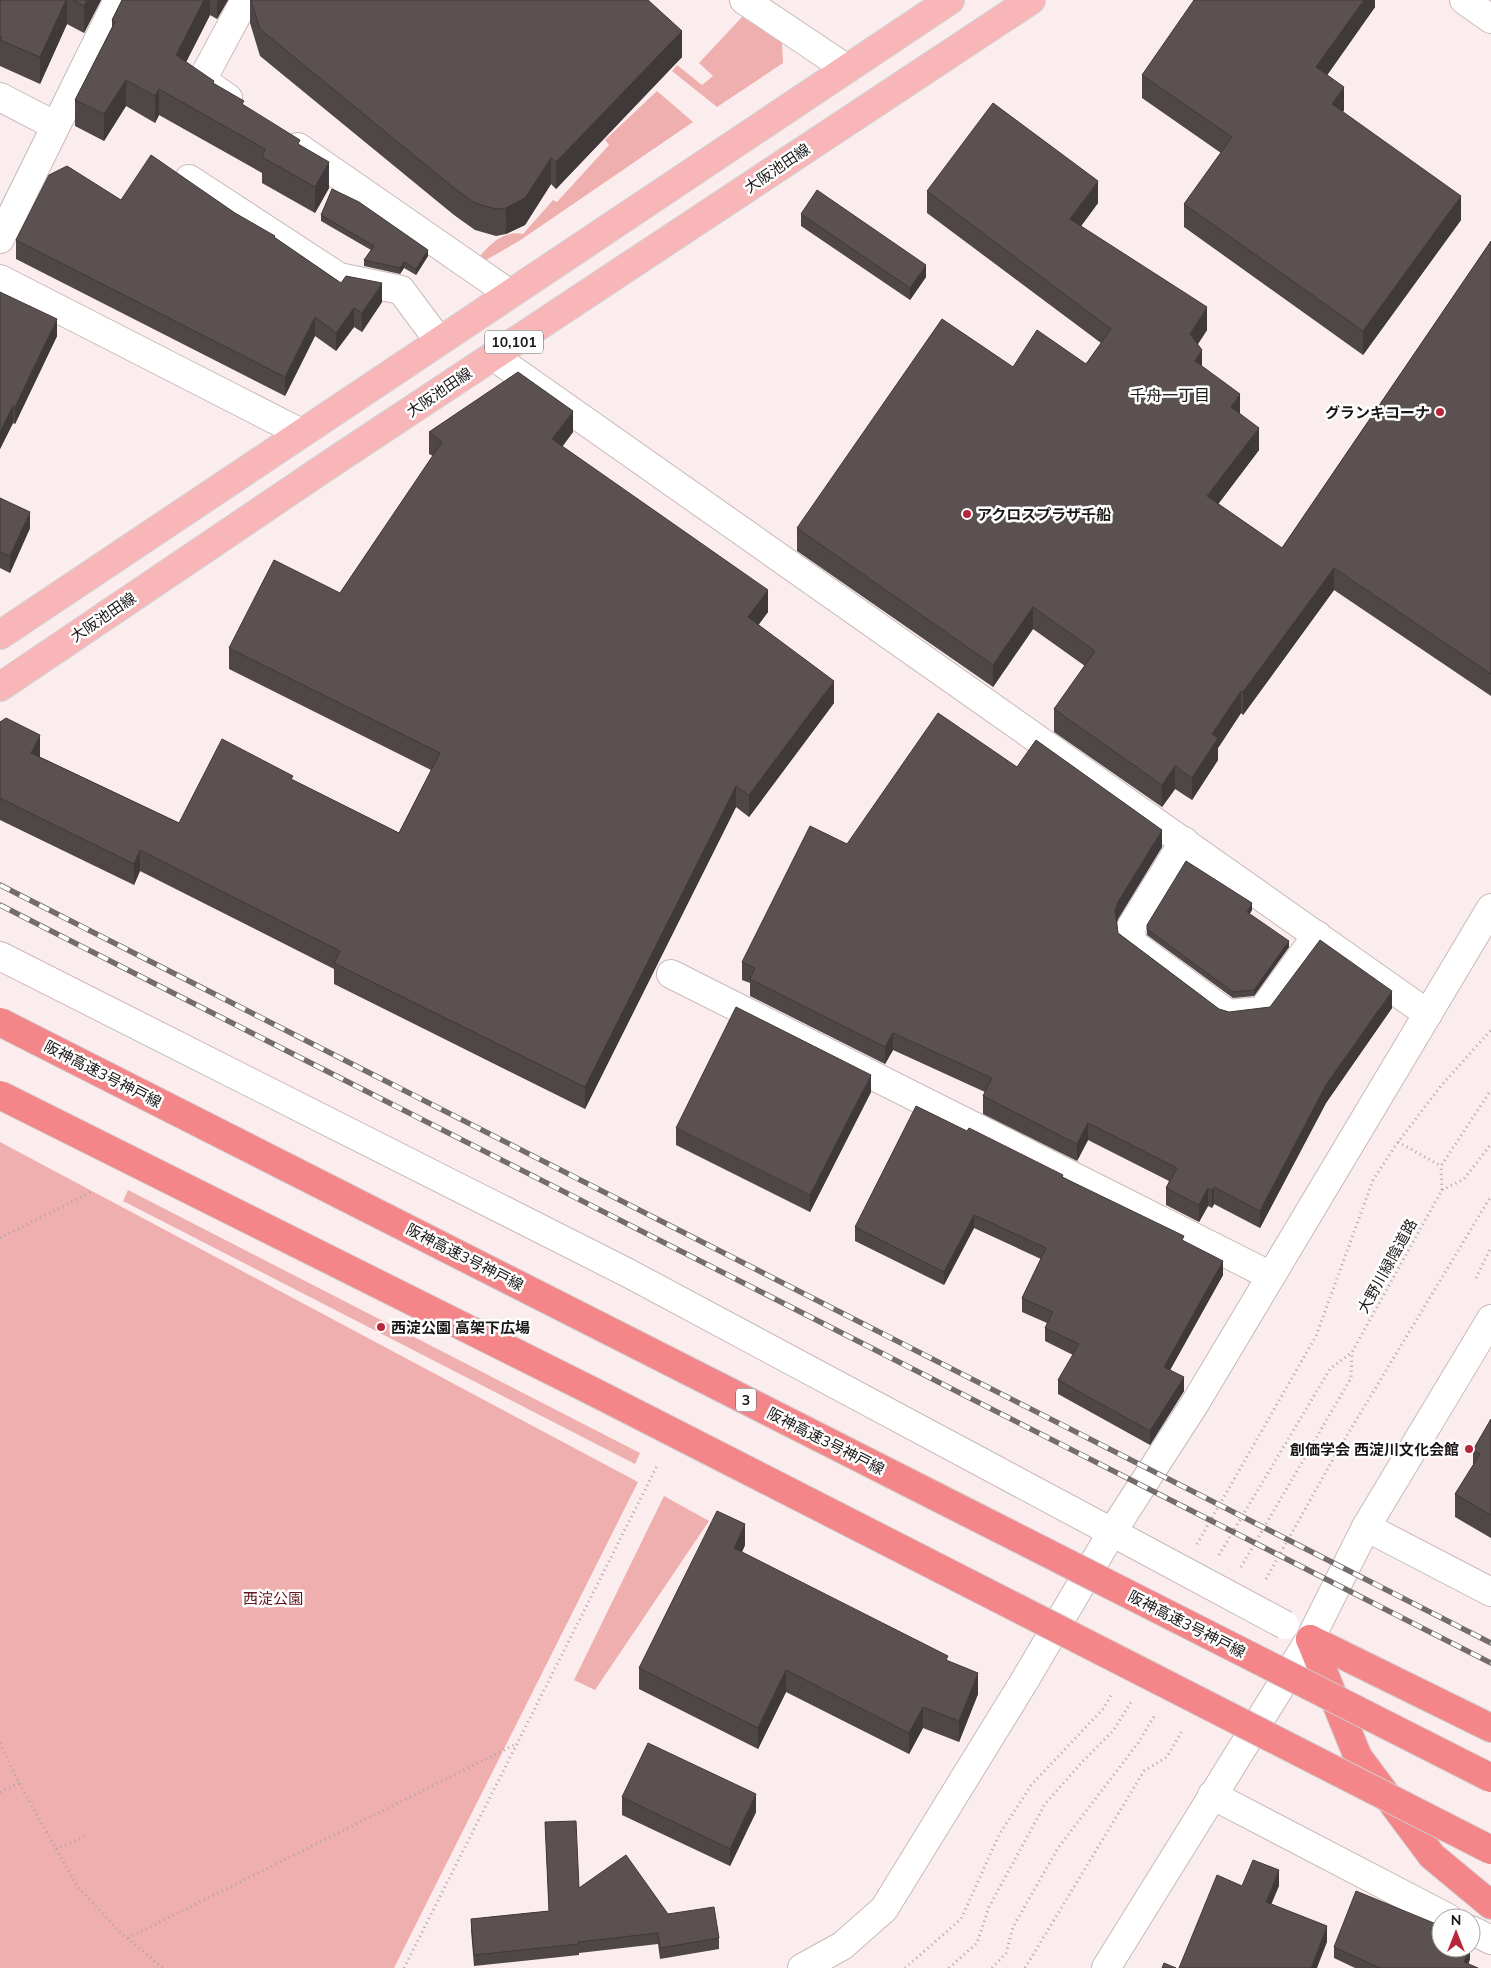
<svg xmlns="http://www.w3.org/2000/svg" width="1491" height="1968" font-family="Mulish,'Noto Sans JP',sans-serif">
  <rect width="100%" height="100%" fill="#fbeded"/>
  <g fill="#efafaf">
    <path d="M742,17L782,43L783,63L717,107L672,71L677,65L702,85L713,76L699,63Z"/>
    <path d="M657,91L693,122L519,241L481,263L478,258C490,245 502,230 523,234L553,200L557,202L609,145L605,140Z"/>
    <path d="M0,1142L638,1482L394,1968H0Z"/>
    <path d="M128,1190L640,1453L635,1464L123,1201Z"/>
    <path d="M664,1496L709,1521L595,1690L574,1680Z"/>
  </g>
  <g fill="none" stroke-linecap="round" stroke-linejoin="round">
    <defs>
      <g id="minor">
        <path d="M744,0L847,69"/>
        <path d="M1464,0L1491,19"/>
        <path d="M0,97L54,125"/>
        <path d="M228,98L202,80L245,0"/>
        <path d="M298,147L510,294"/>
        <path d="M189,179L339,277L401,290L439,341"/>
        <path d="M0,239L118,0"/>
        <path d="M0,279L301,433"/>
        <path d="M493,356L1428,1014"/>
        <path d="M1184,841L1131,927L1132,943L1228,1014L1262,1011L1317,935"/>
        <path d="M0,956L628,1273L1134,1544"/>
        <path d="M671,974L1271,1276"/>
        <path d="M1366,1527L1491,1592"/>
        <path d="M1212,1795L1448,1918"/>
        <path d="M1471,1930L1491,1940"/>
        <path d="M802,1968L842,1946L884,1909L1025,1680L1112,1532L1194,1405L1491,908"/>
        <path d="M1106,1968L1310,1639L1366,1527L1491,1319"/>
      </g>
      <g id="major">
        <path d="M0,635L950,0"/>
        <path d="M0,687L333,462L1031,0"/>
      </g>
      <g id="highway">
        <path d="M1310,1639L1358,1757L1432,1856L1491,1905"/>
        <path d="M1310,1639L1491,1728"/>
      </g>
    </defs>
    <use href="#minor" stroke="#c8baba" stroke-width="30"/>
    <use href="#major" stroke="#d1d0d0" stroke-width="30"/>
    <use href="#highway" stroke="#d1d0d0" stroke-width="30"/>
    <g stroke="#aea4a4" stroke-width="3" stroke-dasharray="1 4" stroke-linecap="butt">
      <path d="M1398,1142L1441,1166"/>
      <path d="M1442,1190L1464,1179L1491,1144"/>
      <path d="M0,1238L93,1191"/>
      <path d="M1476,1278L1491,1247"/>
      <path d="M1197,1544L1316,1336L1373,1180L1398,1142L1440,1087L1491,1030"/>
      <path d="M1219,1555L1330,1369L1352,1352L1442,1190L1441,1166L1491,1090"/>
      <path d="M1241,1567L1351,1378L1352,1353"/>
      <path d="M1266,1579L1337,1452L1491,1196"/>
      <path d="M0,1743L19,1783L77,1886L121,1933L163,1968"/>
      <path d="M0,1792L19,1783"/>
      <path d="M56,1849L88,1835"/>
      <path d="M128,1938L516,1744"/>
      <path d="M404,1968L658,1464"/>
      <path d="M905,1968L961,1919L999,1835L1032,1784L1104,1708L1112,1693"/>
      <path d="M949,1968L977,1943L989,1907L1045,1804L1083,1761L1113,1731L1131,1702"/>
      <path d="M992,1968L1006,1953L1013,1927L1058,1848L1138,1743L1155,1715"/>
      <path d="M1025,1968L1144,1771L1167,1757L1183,1729"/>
    </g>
    <use href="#minor" stroke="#fff" stroke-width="28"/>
    <use href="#major" stroke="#f8b6b8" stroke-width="28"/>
    <use href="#highway" stroke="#f48588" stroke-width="28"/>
    <defs>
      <g id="rail">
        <path d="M0,885L1491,1643"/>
        <path d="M0,905L1491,1663"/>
      </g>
    </defs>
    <use href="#rail" stroke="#746c6c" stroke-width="5.5"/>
    <use href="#rail" stroke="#fefefe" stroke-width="4" stroke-dasharray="11" stroke-linecap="butt"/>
    <defs>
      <path id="minor-bridge" d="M1134,1544L1285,1625"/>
      <g id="highway-bridge">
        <path d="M0,1022L1491,1778"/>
        <path d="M0,1095L596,1393L1491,1850"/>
      </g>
    </defs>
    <use href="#minor-bridge" stroke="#c8baba" stroke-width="30" stroke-linecap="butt"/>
    <use href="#highway-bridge" stroke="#d1d0d0" stroke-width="30" stroke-linecap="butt"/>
    <use href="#minor-bridge" stroke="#fff" stroke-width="28"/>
    <use href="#highway-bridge" stroke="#f48588" stroke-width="28"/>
  </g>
  <g fill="#4f4646">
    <path d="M0,0H101L84,33L67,24L40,84L0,66Z"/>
    <path d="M122,0H228L217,19L210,15L186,62L214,84L300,146L329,188L315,213L262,183V173L159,115L155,123L126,106L104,141L75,126V100L112,27V20Z"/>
    <path d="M250,0H648L682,57L556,189L551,184L525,225L506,234L496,236L475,230L454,215L260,56L250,23Z"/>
    <path d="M1375,0V7L1327,75L1344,110L1343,112L1461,220L1363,355L1184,227V204L1221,153L1142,98V75Z"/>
    <path d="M927,191L1098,203L1081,226L1207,330L1198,344L1202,367L1240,414L1259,450L1218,504L1282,548L1491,241V696L1334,590L1243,715L1241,713L1218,748V760L1192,800L1175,789L1162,807L1054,732V709L1085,666L1033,629L993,687L797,551V528L1013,367L1086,364L1101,343L927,213Z"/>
    <path d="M121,200L235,213L275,238L341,283L382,302L362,332L354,327L336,351L315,336L285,396L16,259V240Z"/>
    <path d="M801,214L926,277L910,300L801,226Z"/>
    <path d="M321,215L428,256L416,275L404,268L400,274L364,266V260L371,250L321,221Z"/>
    <path d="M0,292L57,336L15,424L13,423L0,449Z"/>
    <path d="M429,432H573L562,447L768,612L758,625L834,703L749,817L736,807L585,1109L334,984V969L140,871L134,885L0,820V722L40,756V757L179,823L293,780L399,833L431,770L229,669V648L340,593L433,456L429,454Z"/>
    <path d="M0,498L30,528L10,573L0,568Z"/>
    <path d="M1017,767L1162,847L1118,919L1117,922L1118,933L1219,1009L1229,1012L1392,1008L1326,1103L1260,1228L1214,1204L1212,1208L1208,1206L1199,1222L1166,1205V1188L1169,1181L1088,1140L1077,1161L983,1114V1096L985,1092L893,1050L885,1064L750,996V983L742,980V962L847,844Z"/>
    <path d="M1252,910L1249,914L1289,947L1254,996L1233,998L1147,935V925Z"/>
    <path d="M871,1092L810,1212L676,1145V1128Z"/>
    <path d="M967,1131L1063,1177L1184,1241L1223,1275L1170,1370L1184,1391L1150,1445L1058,1394V1380L1073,1355L1045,1341V1328L1047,1323L1022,1312V1298L1041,1259L974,1228L944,1285L855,1241V1227Z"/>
    <path d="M1491,1419V1538L1455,1517V1494L1473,1465V1450Z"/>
    <path d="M745,1545L742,1552L948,1661L978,1694L959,1742L923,1728L909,1754L786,1692L758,1749L639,1689V1668Z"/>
    <path d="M622,1797L756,1812L730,1866L622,1815Z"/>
    <path d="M545,1822L579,1888L668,1914L719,1938V1949L660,1959L658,1944L579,1953V1955L474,1966L471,1930V1919L549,1911Z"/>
    <path d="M1334,1947L1441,1948L1470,1959L1468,1964L1478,1968H1355L1334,1958Z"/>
  </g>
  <g fill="#403939">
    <path d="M66,0H67V24L40,84V57Z"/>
    <path d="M87,0H101L84,33V6Z"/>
    <path d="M204,0H210V15L176,82V55Z"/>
    <path d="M217,0H228L217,19Z"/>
    <path d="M1364,0H1375V7L1316,91V67Z"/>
    <path d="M682,31V57L556,189V162Z"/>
    <path d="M126,80V106L104,141V114Z"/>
    <path d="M1344,87V110L1332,127V104Z"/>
    <path d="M159,89V115L155,123V96Z"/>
    <path d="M551,158V184L525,225L506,234V208Z"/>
    <path d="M329,162V188L315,213V187Z"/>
    <path d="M1098,181V203L1070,241V219Z"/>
    <path d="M1461,196V220L1363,355V331Z"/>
    <path d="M428,250V256L416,275V269Z"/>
    <path d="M404,262V268L400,274V268Z"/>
    <path d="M926,265V277L910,300V288Z"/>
    <path d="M382,283V302L362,332V313Z"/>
    <path d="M1207,307V330L1190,356V334Z"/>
    <path d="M354,308V327L336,351V333Z"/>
    <path d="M315,317V336L285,396V377Z"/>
    <path d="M57,319V336L15,424V407Z"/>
    <path d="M1202,350V372L1195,361Z"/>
    <path d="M1240,394V416L1231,407Z"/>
    <path d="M13,406V423L0,449V432Z"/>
    <path d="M573,411V432L552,460V439Z"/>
    <path d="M1259,428V450L1207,519V496Z"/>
    <path d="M30,512V528L10,573V556Z"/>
    <path d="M1334,568V590L1243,715V692Z"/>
    <path d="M768,590V612L748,639V617Z"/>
    <path d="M1033,607V629L993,687V665Z"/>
    <path d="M834,681V703L749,817V795Z"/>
    <path d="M1241,691V713L1218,748V760L1192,800V778L1212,734Z"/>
    <path d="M40,735V756L31,775V753Z"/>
    <path d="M1175,766V789L1162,807V785Z"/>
    <path d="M736,786V807L585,1109V1087Z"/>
    <path d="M1162,830V847L1118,919L1115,928V911L1118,902Z"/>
    <path d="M140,850V871L134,885V864Z"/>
    <path d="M1252,903V910L1247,919V912Z"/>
    <path d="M1289,941V947L1254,996V990Z"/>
    <path d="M1392,991V1008L1326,1103L1260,1228V1211L1326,1085Z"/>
    <path d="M893,1033V1050L885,1064V1047Z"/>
    <path d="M871,1075V1092L810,1212V1195Z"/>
    <path d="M1088,1123V1140L1077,1161V1144Z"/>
    <path d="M1214,1187V1204L1212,1208V1191Z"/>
    <path d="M1208,1188V1206L1199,1222V1205Z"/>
    <path d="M974,1215V1228L944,1285V1272Z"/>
    <path d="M1223,1261V1275L1164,1381V1367Z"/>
    <path d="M1184,1377V1391L1150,1445V1431Z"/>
    <path d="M745,1524V1545L734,1569V1548Z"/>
    <path d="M786,1670V1692L758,1749V1728Z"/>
    <path d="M978,1673V1694L959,1742V1721Z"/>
    <path d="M923,1707V1728L909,1754V1733Z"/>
    <path d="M756,1794V1812L730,1866V1849Z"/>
    <path d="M1279,1870V1886L1266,1917V1902Z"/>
    <path d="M1327,1926V1942L1317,1968H1311Z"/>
    <path d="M1470,1948V1959L1467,1968L1464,1962Z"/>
  </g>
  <g fill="#5c5151" stroke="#403939">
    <path d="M0,0H66L40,57L0,40L2,37L0,36Z"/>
    <path d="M73,0H87L84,6Z"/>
    <path d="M122,0H204L176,55L214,81L213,83L244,101L242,104L300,140L298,144L329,162L315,187L262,157L265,149L159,89L155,96L126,80L104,114L75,100L115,22L112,20Z"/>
    <path d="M251,0H648L682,31L556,162L551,158L525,198L506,208L496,209L475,203L454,188L260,29Z"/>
    <path d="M1194,0H1364L1316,67L1344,87L1332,104L1461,196L1363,331L1184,204L1232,137L1142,75Z"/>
    <path d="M993,103L1098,181L1070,219L1207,307L1190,334L1202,350L1195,361L1240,394L1231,407L1259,428L1207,496L1282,548L1491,241V674L1334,568L1243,692L1241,691L1212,734L1218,738L1192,778L1175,766L1162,785L1054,709L1095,651L1033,607L993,665L797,528L942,319L1013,367L1037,330L1086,364L1111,329L927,191Z"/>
    <path d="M151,155L235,213L275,236L274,237L341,283L346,276L382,283L362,313L354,308L336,333L315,317L285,377L16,240L49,175L67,166L121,200Z"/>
    <path d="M332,189L359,202L428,250L416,269L404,262L400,268L364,260L374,246L321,215Z"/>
    <path d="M817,190L926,265L910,288L801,214Z"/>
    <path d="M0,292L57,319L15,407L13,406L0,432Z"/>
    <path d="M518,372L573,411L552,439L768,590L748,617L834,681L749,795L736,786L585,1087L334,963L340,951L140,850L134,864L0,798V722L6,718L40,735L31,753L179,823L222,739L293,776L291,779L399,833L440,753L229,648L274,560L340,593L442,442L429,432Z"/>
    <path d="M0,498L30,512L10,556L0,552Z"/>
    <path d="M938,713L1017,767L1036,740L1162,830L1118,902L1115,911L1118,933L1219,1009L1229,1012L1270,1007L1320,940L1392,991L1326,1085L1260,1211L1214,1187L1212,1191L1208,1188L1199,1205L1166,1188L1177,1168L1088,1123L1077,1144L983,1096L992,1078L893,1033L885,1047L750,979L755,968L742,962L810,826L847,844Z"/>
    <path d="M1186,861L1252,903L1247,912L1289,941L1254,990L1233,992L1147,929V925Z"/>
    <path d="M736,1007L871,1075L810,1195L676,1128Z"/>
    <path d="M916,1106L967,1131L969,1128L1063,1175L1062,1177L1184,1236L1182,1240L1223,1261L1164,1367L1184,1377L1150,1431L1058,1380L1079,1344L1045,1328L1053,1312L1022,1298L1046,1248L974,1215L944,1272L855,1227Z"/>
    <path d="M1491,1419V1515L1455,1494L1480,1454L1473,1450Z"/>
    <path d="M717,1511L745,1524L734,1548L948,1656L946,1660L978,1673L959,1721L923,1707L909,1733L786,1670L758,1728L639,1668Z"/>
    <path d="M648,1743L756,1794L730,1849L622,1797Z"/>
    <path d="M576,1821L579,1888L626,1855L668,1914L714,1907L719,1938L660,1948L658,1933L578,1942L579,1944L474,1955L471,1919L549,1911L545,1822Z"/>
    <path d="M1253,1860L1279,1870L1266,1902L1327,1926L1311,1968H1179L1217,1875L1242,1886Z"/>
    <path d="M1356,1891L1441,1926V1948H1470L1464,1962L1478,1968H1380L1334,1947Z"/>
    <path d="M1164,1963L1176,1968H1162Z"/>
  </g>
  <g fill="#b7263b" stroke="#fefefe" stroke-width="2">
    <circle cx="1440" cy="412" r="5"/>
    <circle cx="967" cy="514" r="5"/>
    <circle cx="381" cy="1327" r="5"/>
    <circle cx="1469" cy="1449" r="5"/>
  </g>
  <g text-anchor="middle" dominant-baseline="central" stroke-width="5" stroke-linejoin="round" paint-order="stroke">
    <g fill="#fefefe" stroke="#5e5c5c" stroke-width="1">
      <rect x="485" y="330.5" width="58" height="23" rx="4"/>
      <rect x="736" y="1388.5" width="20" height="23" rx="4"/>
    </g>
    <g font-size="14" font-weight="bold" fill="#1a1616">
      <text x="514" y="342">10,101</text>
      <text x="746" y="1400">3</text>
    </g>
    <g font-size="15" fill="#1a1616" stroke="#fefefe">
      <text transform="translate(777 168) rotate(-34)">大阪池田線</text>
      <text transform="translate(439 392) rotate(-34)">大阪池田線</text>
      <text transform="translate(103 617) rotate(-34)">大阪池田線</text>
      <text transform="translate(103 1074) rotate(27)">阪神高速3号神戸線</text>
      <text transform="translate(465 1257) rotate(27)">阪神高速3号神戸線</text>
      <text transform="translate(1387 1266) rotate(-61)">大野川緑陰道路</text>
      <text transform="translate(826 1441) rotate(27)">阪神高速3号神戸線</text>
      <text transform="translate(1187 1624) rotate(27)">阪神高速3号神戸線</text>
    </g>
    <g font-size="15" font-weight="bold" fill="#1a1616" stroke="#fefefe" text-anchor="end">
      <text x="1430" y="412">グランキコーナ</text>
      <text x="977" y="514" text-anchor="start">アクロスプラザ千船</text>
      <text x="391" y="1327" text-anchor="start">西淀公園 高架下広場</text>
      <text x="1459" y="1449">創価学会 西淀川文化会館</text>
    </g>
    <g font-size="15" fill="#61141d" stroke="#fefefe">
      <text x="273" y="1598">西淀公園</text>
    </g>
    <g font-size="16" fill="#1a1616" stroke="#fefefe">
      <text x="1170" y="395">千舟一丁目</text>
    </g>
  </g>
  <g transform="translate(1456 1933)"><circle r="24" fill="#fefefe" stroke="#a3a1a1"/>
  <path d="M0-4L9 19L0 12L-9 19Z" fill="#b7263b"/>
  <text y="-8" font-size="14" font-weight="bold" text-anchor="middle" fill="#1a1616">N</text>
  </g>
</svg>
